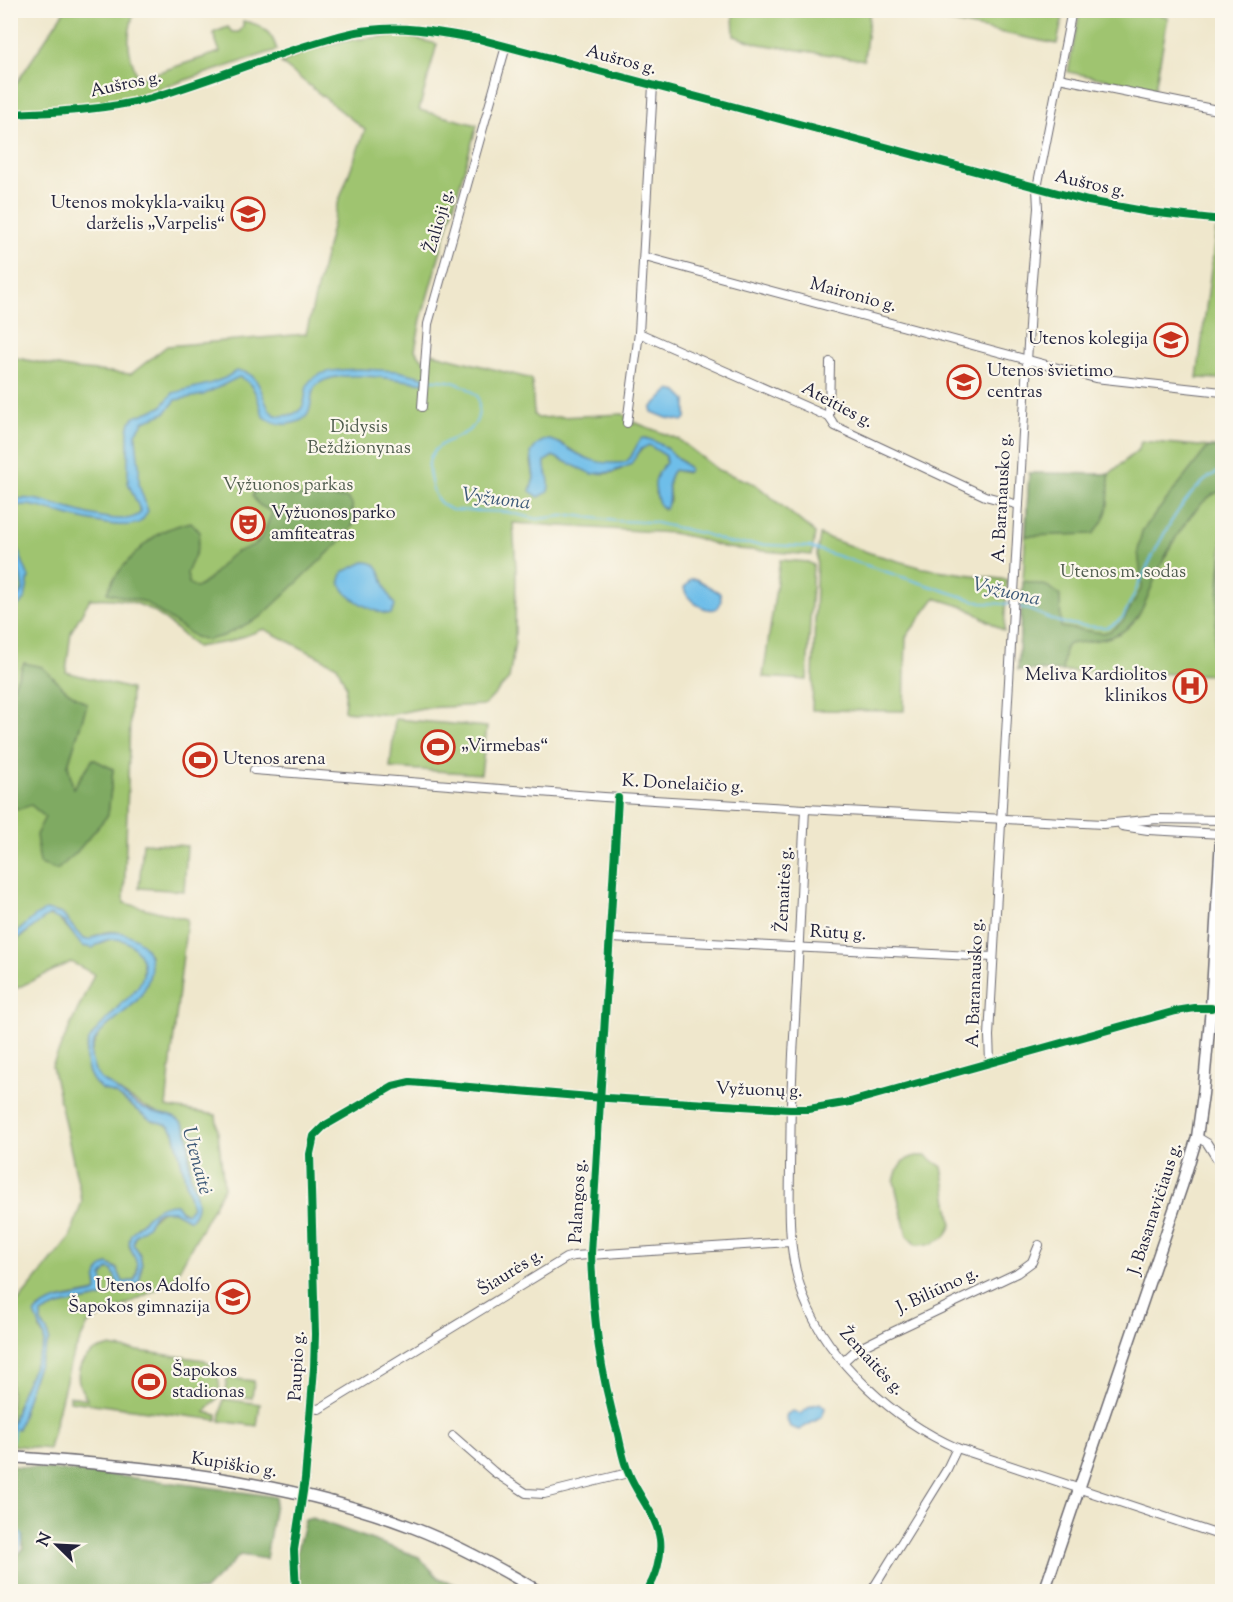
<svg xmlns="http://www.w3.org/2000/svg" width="1233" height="1602" font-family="'Sorts Mill Goudy',serif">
  <rect width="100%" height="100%" fill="#fbf7ec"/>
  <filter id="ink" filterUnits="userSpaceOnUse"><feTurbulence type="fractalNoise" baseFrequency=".0167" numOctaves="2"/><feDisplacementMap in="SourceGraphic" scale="12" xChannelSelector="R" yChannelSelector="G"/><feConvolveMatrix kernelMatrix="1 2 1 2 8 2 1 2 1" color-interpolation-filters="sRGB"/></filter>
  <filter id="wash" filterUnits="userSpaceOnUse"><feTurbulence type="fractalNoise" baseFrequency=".008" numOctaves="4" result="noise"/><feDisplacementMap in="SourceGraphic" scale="24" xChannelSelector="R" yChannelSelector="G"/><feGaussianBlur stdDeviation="1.35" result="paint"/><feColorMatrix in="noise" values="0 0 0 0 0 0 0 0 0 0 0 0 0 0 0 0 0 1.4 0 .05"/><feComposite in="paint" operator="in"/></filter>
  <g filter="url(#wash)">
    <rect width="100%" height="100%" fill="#efe7cc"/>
    <g fill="#9fc46f" stroke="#607355" stroke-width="1.5" fill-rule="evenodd">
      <path d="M64,11H134C126,41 127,49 138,79L220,52L213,33L228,27L232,32H239L243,27V21C262,24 272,32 277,50L140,95C115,101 31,117 11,107L12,90Z"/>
      <path d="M728,11H870L864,60L759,44L734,36L733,13Z"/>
      <path d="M895,11L1064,10V11L1057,44Z"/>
      <path d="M1080,11H1147L1168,17L1155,89L1068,72Z"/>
      <path d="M401,35L437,44L419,110L477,125L421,319L415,350L427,365L431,353L532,379L534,415L538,418L623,414L631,421L678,439L718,470L755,484L815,533L812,555L726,548L696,538L672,533L513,523L516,568L515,642L509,679L485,705L423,708L389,715L344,711L346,686L337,666L264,629L228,642L196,647C159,614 143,595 90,599L71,632L66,672L131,689L124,903L187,919L166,1107L216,1115L224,1187L173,1281L88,1324L71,1360L49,1449L11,1445V1310L70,1238L82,1201L52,1066L94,974L71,962L13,990L11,989V944C53,916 44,898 83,946C87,946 92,946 97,945C105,942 109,937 119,939C152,946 150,992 122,1002C112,1017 97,1026 89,1041C82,1056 87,1078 100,1088C105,1091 112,1092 117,1095C129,1102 139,1114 151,1120C160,1124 168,1122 174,1132L192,1207L187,1213L181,1211L175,1204C154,1212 133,1221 129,1246C135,1256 141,1268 134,1281L123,1282L117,1268L108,1264L96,1280L97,1291L96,1292L61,1299L38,1309L40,1330L44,1337V1344L16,1408L18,1429L32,1381L49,1340L47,1331L41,1322V1314C59,1302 82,1303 102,1297C104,1288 97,1268 112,1270L120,1287L134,1286L139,1282C143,1268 144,1256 133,1244L135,1236C139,1231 145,1228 149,1223C165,1204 170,1208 190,1220L195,1189L190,1176L189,1141L186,1130C162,1114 135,1104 112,1086C108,1083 103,1082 100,1079C77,1054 103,1025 124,1011C128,1007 135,1004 138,999C143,992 147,965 150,955C131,937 114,921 89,940L83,939L62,914L53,911L23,927L11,938V807L19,809L31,805L46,817L108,815L113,769L73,789L68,765L87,704L66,690L42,667L24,663L11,692V357L74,369L131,374L167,346L306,334L337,206L365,130L281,63L313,48L351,40ZM646,438L666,448L689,468L686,473L674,470C666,480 669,489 670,501L663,509L655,493L666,463V456L649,444C638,449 635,460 625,467C601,483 575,466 553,456L545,460L544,466L530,491L534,478L531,461L560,443C578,454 601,470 624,463C633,460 640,445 646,438Z"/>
      <path d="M1216,230L1222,231V379L1197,378Z"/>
      <path d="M1141,441L1222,448V675L1018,670L1029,473L1109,474L1139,449Z"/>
      <path d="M820,535L870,553L923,568L1007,580L1004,631L967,608L935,598L906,637L904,711L812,710L817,553Z"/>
      <path d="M780,560L808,562L813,565L807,680L763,677Z"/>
      <path d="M395,719L487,727L481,774L390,768Z"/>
      <path d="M143,843L187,846L184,891L139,888Z"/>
      <path d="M915,1156H926L942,1167L952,1225L945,1237L932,1244L916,1245L907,1236L894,1181L897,1171L903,1161Z"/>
      <path d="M108,1347L205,1360C218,1371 222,1382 218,1398L205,1412L217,1415V1420L70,1401V1396L87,1399C85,1395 81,1390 80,1386C73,1365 89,1350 108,1347Z"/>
      <path d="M227,1378L254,1381L252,1398L225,1395Z"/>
      <path d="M223,1399L260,1404L257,1426L220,1421Z"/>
    </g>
    <g fill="#7faa62" stroke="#50664e" stroke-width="1.5">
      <path d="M1208,447L1222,448V491C1197,496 1168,549 1158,572C1148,593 1143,618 1123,631C1108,641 1087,641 1069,644L1065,649L1062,671L1018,670L1023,581L1047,586L1060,596L1061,627L1103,633L1110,631L1123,621L1142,587L1138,551L1142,531Z"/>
      <path d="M1029,473L1109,474C1108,500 1112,514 1093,534L1026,536Z"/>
      <path d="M270,488L303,497L347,498L352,504L353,525L343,539L261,617L223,636L208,640L195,637L145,602L107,593C113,573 148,537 168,529C176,526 184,524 191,522L200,532L197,550L187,573L189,583L196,588C211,582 219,564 233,554C240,549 252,548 258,542C265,534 268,522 272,512L259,505L252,496L255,491Z"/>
      <path d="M1222,548V675L1212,674Z"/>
      <path d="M24,663L42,667L66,690L87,704L68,765L73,788L93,759L113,769L108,815L76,853L57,870L40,864L36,835L45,817L31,805L19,809L11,807V692Z"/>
      <path d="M11,1466C100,1472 188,1484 276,1497L266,1559L240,1555L204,1591H11V1563L23,1549V1535L11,1533Z"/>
      <path d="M312,1518L419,1557L439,1578L463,1588L484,1591H301L296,1554L305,1520Z"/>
    </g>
    <g fill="#6ebee9" stroke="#487092" stroke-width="1.5">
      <path d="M359,369L398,371L427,378V383C401,381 340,367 318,384C304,395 322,420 288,424C278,425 271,422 263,416C258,401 256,383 239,377L203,395L176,400L165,413L144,421L136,433V439L139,466V485L148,511C146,515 144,519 140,522C127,531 81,519 66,515C47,510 31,501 11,507V500C20,498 29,498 38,500C60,504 126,532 141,512L128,483V430L130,422L135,417L161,407L173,393L209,384L225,378L236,371C269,370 258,416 281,416C317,414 297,390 313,378C326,369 344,370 359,369Z"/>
      <path d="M669,390L678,392L686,400V418L683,421L667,418L652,412L651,408Z"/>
      <path d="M642,438C660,439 675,457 689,468L688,472L674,470C663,482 673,496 666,509L660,506C653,488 652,477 666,463V456L649,445L641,449L630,465L612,472L592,474L553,456L545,461C543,474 552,475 548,492L539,497L530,491L534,478L531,453C545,428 561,445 578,454C588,459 597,463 609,463C615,463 622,464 627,461C633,456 636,444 642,438Z"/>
      <path d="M11,524L14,525L17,532V548L29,577L25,599L11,613V608L23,590L17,557L12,547Z"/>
      <path d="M364,562C381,562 380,574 385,586C387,593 391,599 395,605L391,614C378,615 341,597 340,581C340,578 342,575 343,572Z"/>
      <path d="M691,579H696L720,593C727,623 687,606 684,588Z"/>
      <path d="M46,910L62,914L83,939L89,940C115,921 157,938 150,974C148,982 143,993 138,999C123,1018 84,1033 92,1062C94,1068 96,1074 100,1078C103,1082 108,1083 112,1086C123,1095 136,1106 150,1111C162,1116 174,1113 183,1124C194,1140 185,1160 191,1178C195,1192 203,1208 190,1220L174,1211H160L155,1214L148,1225L135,1236L133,1244C143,1256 143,1267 139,1282L134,1286L120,1287L112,1270L108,1269L102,1276L104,1292L102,1297C82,1303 59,1302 41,1314V1322L47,1331L49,1340L32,1381L18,1429L11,1428L21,1394L44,1344V1337L35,1313C49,1297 77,1299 96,1292L97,1291C96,1279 96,1269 108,1264L117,1269L123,1282L134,1281C146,1261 123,1249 131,1234C144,1221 155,1203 176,1204L181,1211L187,1213L192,1207L174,1132C168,1122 161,1124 151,1120C139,1114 129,1102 117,1095C112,1092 105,1091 100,1088C87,1078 82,1056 89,1041C97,1026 112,1017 122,1002C128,1000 131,995 135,990C161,961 122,921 93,948L82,946L64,922L50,915L42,920L11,944V938L35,916Z"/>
      <path d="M820,1403L825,1408L822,1417L799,1430L790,1427L786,1417L787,1414L793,1411L800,1414L811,1406Z"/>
    </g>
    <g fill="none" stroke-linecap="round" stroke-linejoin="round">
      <g stroke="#6ebee9" stroke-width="2">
        <path d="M426,380C446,379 464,382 478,397C486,445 442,430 430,458C427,467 430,477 432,486C435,499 441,505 452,510L507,512L537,519L571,515L616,521L652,522L705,534L729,543L810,547L982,603L1011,604"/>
        <path d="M1016,606C1031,609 1042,616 1056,621C1064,624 1099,628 1107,627C1113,626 1118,621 1123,617C1145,575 1176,489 1222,470"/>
        <path d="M12,1441L15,1426"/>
        <path d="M10,1474L11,1473"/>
        <path d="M10,1522L22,1536L19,1549L10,1556"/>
      </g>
    </g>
  </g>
  <g filter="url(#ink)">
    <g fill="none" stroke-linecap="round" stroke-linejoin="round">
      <defs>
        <g id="minor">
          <path d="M1059,78L1222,111"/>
          <path d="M10,114C58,112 106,110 151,98C206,82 258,60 312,44C331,38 350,32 370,30C406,25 443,33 479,39L1088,201L1149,212L1222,220"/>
          <path d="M645,257L1095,378L1222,392"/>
          <path d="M639,333L829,417L835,426L985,496L1019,505"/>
          <path d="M422,407L428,324L506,46"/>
          <path d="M829,417L830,362"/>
          <path d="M627,423L639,333L653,85"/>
          <path d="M254,770L604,797L805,809L1103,824L1157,819L1222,820"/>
          <path d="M618,798L591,1253C593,1318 600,1372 618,1434C621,1447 623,1461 629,1474C638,1496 656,1514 660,1539C662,1556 656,1578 646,1592"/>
          <path d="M805,809C801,891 798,973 793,1054C791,1092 790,1130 790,1168C789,1213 788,1256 804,1298C829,1362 895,1421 957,1448L1222,1536"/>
          <path d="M1122,826L1148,830L1222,834"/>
          <path d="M610,938L993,957"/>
          <path d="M990,1062L989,1036L1031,291L1038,208L1037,188L1072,10"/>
          <path d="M1197,1137L1207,1143L1222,1167"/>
          <path d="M844,1361L856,1350L886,1335L1017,1273L1032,1262L1039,1245"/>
          <path d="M311,1408L319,1409L566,1258L574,1256L790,1242"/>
          <path d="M453,1436L494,1472L526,1493L544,1494L628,1473"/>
          <path d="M296,1592L294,1550L305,1479L314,1368L315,1334L310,1154L314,1136L324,1126L393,1086L410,1082L590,1097L790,1109H809L850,1102L1176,1011L1195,1008H1211"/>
          <path d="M871,1592L946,1471L957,1448"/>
        </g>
        <g id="major">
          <path d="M10,1457C146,1466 286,1479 414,1528C458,1545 500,1568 540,1592"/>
          <path d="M1044,1592L1182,1186L1197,1137L1203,1094L1211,1008L1222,821"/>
        </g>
      </defs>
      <use href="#minor" stroke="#6a676e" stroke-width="10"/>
      <use href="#major" stroke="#6a676e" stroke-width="13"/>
      <use href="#minor" stroke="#fff" stroke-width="8"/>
      <use href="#major" stroke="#fff" stroke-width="10"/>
      <defs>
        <g id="cycleway">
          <path d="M10,114C58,112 106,110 151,98C206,82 258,60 312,44C331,38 350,32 370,30C406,25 443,33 479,39L1088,201L1149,212L1222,220"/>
          <path d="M618,798L591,1253C593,1318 600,1372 618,1434C621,1447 623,1461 629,1474C638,1496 656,1514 660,1539C662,1556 656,1578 646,1592"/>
          <path d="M296,1592L294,1550L305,1479L314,1368L315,1334L310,1154L314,1136L324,1126L393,1086L410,1082L590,1097L790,1109H809L850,1102L1176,1011L1195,1008H1211"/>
        </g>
      </defs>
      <use href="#cycleway" stroke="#fbf7ec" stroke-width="11"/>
      <use href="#cycleway" stroke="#00873e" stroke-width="8"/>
    </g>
  </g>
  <defs>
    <symbol id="school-ring" viewBox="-11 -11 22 22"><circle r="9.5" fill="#fbf7ec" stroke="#c8321e" stroke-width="1.5"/><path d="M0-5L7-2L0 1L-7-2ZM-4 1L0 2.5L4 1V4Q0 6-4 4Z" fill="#c8321e"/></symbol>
    <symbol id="university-ring" viewBox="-11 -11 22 22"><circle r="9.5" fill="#fbf7ec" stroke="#c8321e" stroke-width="1.5"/><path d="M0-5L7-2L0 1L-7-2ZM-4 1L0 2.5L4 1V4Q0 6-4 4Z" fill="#c8321e"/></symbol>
    <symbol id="theatre-ring" viewBox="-11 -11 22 22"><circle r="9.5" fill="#fbf7ec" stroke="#c8321e" stroke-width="1.5"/><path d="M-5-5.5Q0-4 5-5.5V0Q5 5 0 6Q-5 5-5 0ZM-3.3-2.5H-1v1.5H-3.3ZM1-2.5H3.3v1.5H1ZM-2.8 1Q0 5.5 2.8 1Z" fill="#c8321e"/></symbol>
    <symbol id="hospital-ring" viewBox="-11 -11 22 22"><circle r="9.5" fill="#fbf7ec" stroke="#c8321e" stroke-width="1.5"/><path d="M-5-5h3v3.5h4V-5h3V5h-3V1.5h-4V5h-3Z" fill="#c8321e"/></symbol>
    <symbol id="stadium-ring" viewBox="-11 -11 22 22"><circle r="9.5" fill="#fbf7ec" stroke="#c8321e" stroke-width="1.5"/><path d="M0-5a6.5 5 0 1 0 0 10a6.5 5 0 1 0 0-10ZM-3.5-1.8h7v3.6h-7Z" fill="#c8321e"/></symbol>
  </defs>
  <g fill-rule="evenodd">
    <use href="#school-ring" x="229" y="195" width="38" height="38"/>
    <use href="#university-ring" x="1152" y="321" width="38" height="38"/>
    <use href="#school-ring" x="945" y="363" width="38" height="38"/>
    <use href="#theatre-ring" x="229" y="505" width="38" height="38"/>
    <use href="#hospital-ring" x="1171" y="667" width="38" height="38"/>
    <use href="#stadium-ring" x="419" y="728" width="38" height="38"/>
    <use href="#stadium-ring" x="181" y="741" width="38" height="38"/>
    <use href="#school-ring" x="214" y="1278" width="38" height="38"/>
    <use href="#stadium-ring" x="130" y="1363" width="38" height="38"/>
  </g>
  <g text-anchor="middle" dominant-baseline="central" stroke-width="4.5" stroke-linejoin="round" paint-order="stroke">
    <g font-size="18" fill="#22223b" stroke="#fbf7ec">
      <text transform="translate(621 61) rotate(15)">Aušros g.</text>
      <text transform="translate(126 85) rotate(-12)">Aušros g.</text>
      <text transform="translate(1090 185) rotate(13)">Aušros g.</text>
      <text transform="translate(440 221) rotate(-74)">Žalioji g.</text>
      <text transform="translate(853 296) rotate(15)">Maironio g.</text>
      <text transform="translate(837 406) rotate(28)">Ateities g.</text>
      <text transform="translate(1003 498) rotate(-87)">A. Baranausko g.</text>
      <text transform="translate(683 785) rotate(3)">K. Donelaičio g.</text>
      <text transform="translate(785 889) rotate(-87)">Žemaitės g.</text>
      <text transform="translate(838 934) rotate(3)">Rūtų g.</text>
      <text transform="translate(976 983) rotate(-88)">A. Baranausko g.</text>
      <text transform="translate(759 1091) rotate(2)">Vyžuonų g.</text>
      <text transform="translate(579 1201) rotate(-87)">Palangos g.</text>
      <text transform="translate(1156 1209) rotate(-72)">J. Basanavičiaus g.</text>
      <text transform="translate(511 1273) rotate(-32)">Šiaurės g.</text>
      <text transform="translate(938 1291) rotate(-25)">J. Biliūno g.</text>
      <text transform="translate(871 1362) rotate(47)">Žemaitės g.</text>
      <text transform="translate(298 1366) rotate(-87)">Paupio g.</text>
      <text transform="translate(234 1466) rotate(9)">Kupiškio g.</text>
    </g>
    <g font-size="18" fill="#22223b" stroke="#fbf7ec" text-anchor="start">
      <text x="225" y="204" text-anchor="end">Utenos mokykla-vaikų<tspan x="225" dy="21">darželis „Varpelis“</tspan></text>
      <text x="1148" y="340" text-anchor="end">Utenos kolegija</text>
      <text x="987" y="372">Utenos švietimo<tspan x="987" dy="21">centras</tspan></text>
      <text x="271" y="514">Vyžuonos parko<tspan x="271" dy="21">amfiteatras</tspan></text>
      <text x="1167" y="676" text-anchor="end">Meliva Kardiolitos<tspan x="1167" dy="21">klinikos</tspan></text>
      <text x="461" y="747">„Virmebas“</text>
      <text x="223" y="760">Utenos arena</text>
      <text x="210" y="1287" text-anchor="end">Utenos Adolfo<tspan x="210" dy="21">Šapokos gimnazija</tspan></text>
      <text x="172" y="1372">Šapokos<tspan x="172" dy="21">stadionas</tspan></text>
    </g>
    <g font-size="18" fill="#4e5b4d" stroke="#fbf7ec">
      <text x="359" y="428">Didysis<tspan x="359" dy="21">Beždžionynas</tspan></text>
      <text x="288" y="486">Vyžuonos parkas</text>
      <text x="1123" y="573">Utenos m. sodas</text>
    </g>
    <g font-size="20" font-style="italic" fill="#3d5978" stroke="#fbf7ec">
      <text transform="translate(496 500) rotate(7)">Vyžuona</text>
      <text transform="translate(1006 593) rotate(13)">Vyžuona</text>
      <text transform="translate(196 1161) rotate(75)">Utenaitė</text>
    </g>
  </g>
  <rect width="1233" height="1602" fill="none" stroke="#fbf7ec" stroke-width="36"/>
  <g transform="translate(57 1545) rotate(294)" stroke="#fbf7ec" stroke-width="4.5" paint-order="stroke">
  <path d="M0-4.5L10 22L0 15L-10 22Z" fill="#22223b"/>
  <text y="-9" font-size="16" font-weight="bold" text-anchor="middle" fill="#22223b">N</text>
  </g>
</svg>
